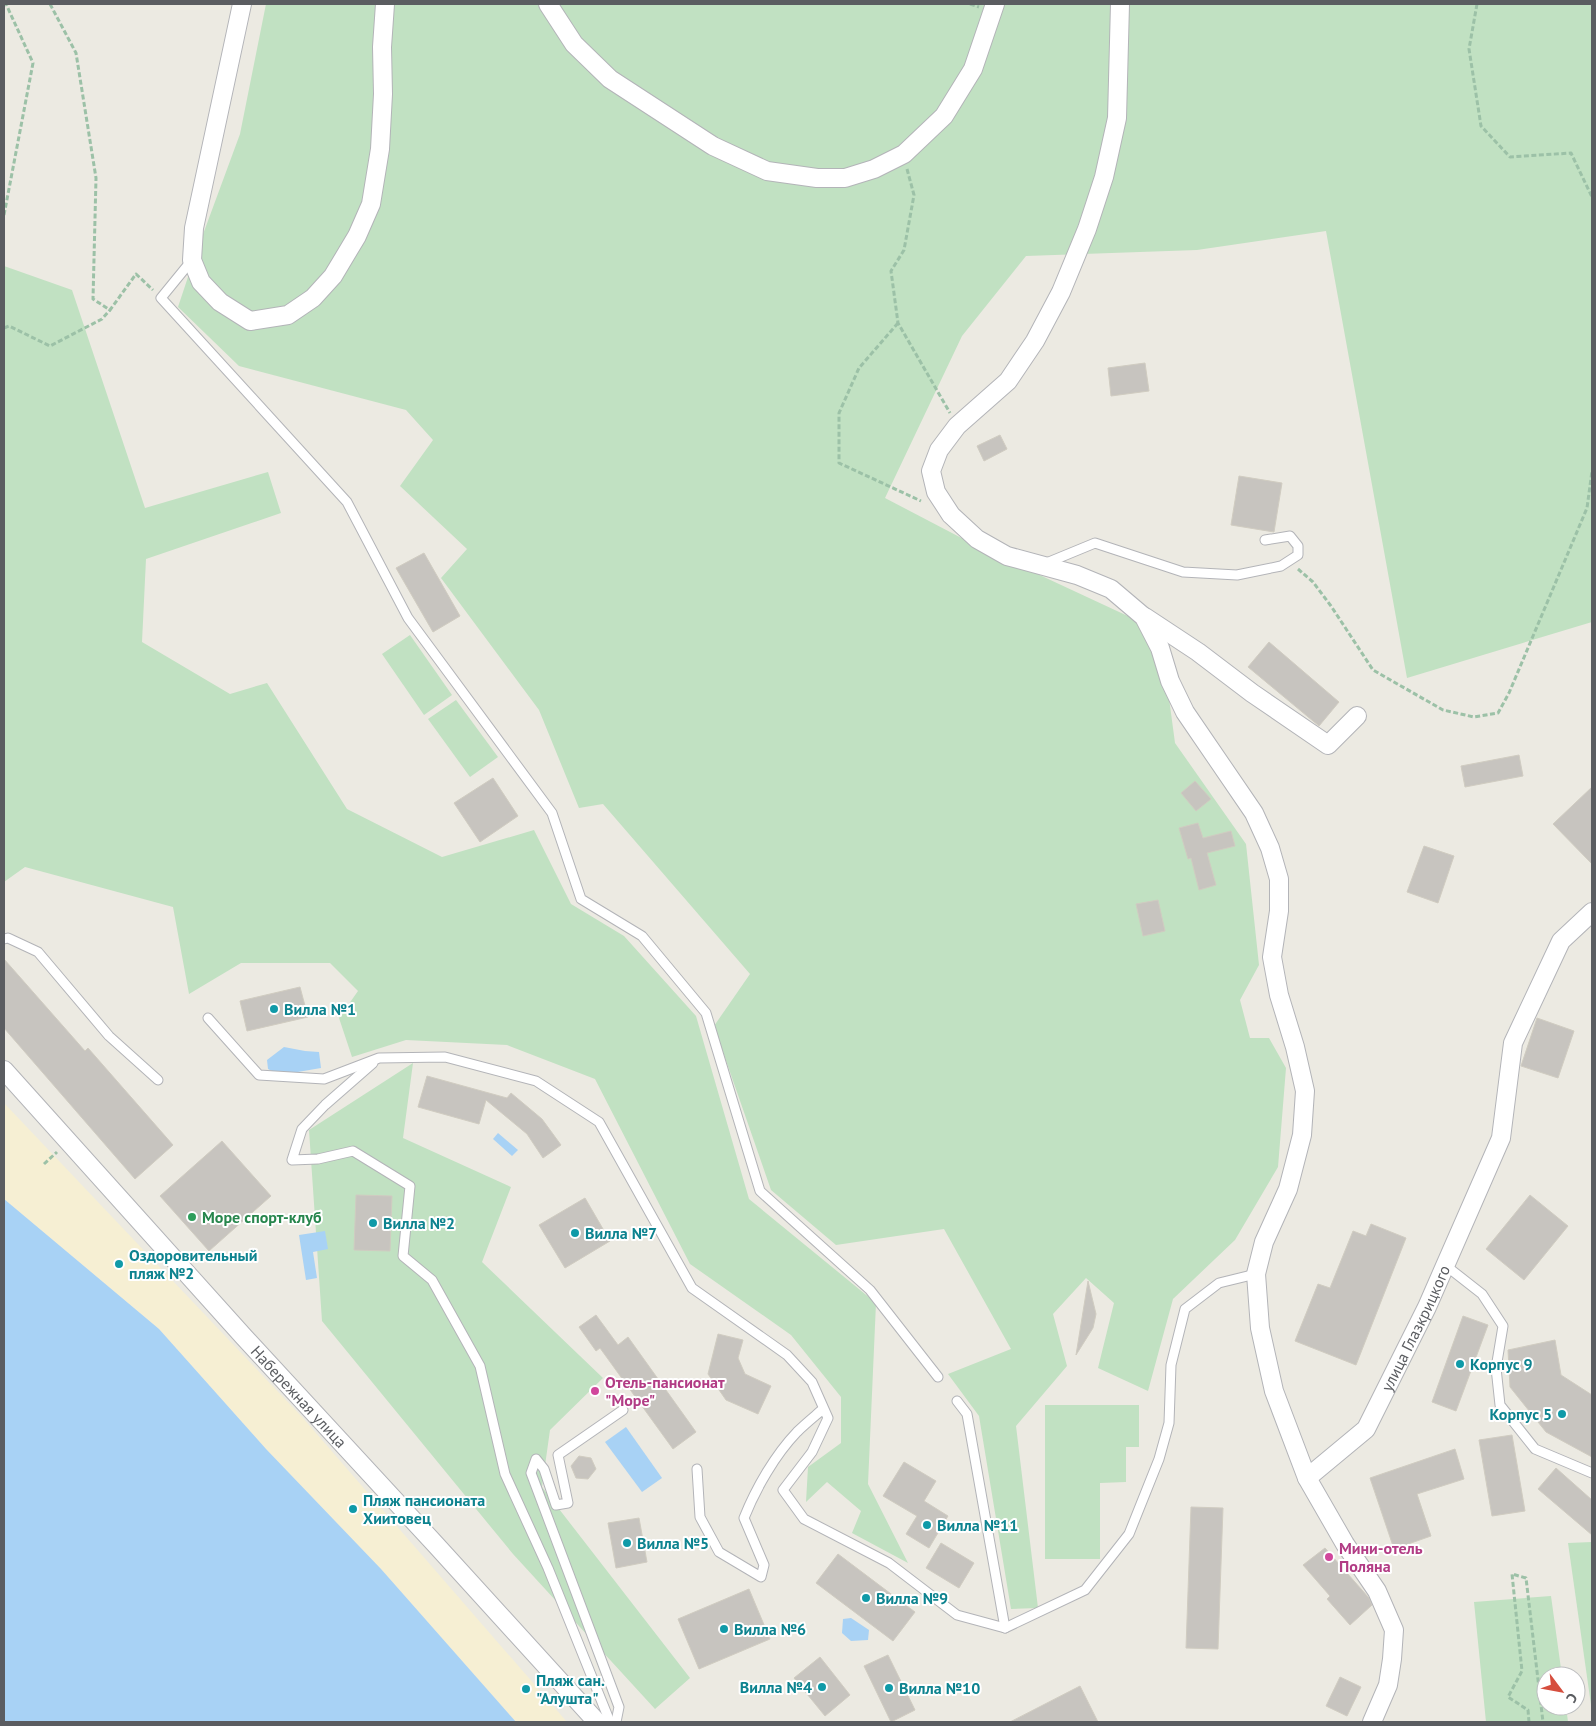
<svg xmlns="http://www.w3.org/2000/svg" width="1596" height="1726" font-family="'PT Sans',sans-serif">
  <rect width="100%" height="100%" fill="#eceae2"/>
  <g fill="#c1e1c2">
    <path d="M266,4H1592V622L1407,678L1326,231L1197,250L1026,256L962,336L885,498L973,544L1160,631L1175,743L1246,844L1259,965L1240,1000L1250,1038H1269L1286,1068L1278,1167L1235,1240L1173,1299L1148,1391L1098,1368L1114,1303L1086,1278L1053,1314L1067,1366L1016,1426L1038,1608L1011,1609L979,1416L948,1374L1011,1349L944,1229L836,1245L771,1190L714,1026L750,974L603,804L579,808L539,710L441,578L467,549L400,486L433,440L406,410L239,366L178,307L195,256L240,134Z"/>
    <path d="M4,266L72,290L145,508L268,472L281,513L146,559L142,642L230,694L267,683L347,809L442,857L534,830L571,904L624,936L696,1016L749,1199L876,1303L868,1484L908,1563L852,1533L861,1511L827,1482L806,1502L808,1467L841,1443V1397L791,1335L690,1264L595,1079L507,1045L406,1040L352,1057L339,1018L358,991L330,963H241L189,994L173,907L25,867L4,882Z"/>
    <path d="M410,635L452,695L424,715L382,654Z"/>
    <path d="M456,700L498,757L470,777L428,719Z"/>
    <path d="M413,1063L403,1138L511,1187L482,1262L603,1378L550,1430L542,1487L690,1678L655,1709L513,1554L322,1321L309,1130Z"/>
    <path d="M1045,1405H1139V1447H1126V1482L1100,1483V1559H1045Z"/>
    <path d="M1592,1542V1712L1568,1543Z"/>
    <path d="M1551,1596L1562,1676H1546V1706H1566L1568,1722H1486L1474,1602Z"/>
  </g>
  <path fill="#f6efd3" d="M4,1103L302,1417L567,1722H516L381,1569L266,1449L159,1329L4,1199Z"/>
  <g fill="#a8d2f5">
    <path d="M284,1047L305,1051L319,1052L321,1068L280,1075L268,1069L267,1060Z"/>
    <path d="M498,1133L518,1150L512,1156L493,1139Z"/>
    <path d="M4,1199L159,1329L266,1449L381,1569L516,1722H4Z"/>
    <path d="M325,1231L328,1249L313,1252L317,1278L306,1280L299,1235Z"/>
    <path d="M626,1427L662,1478L642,1492L605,1442Z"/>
    <path d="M851,1618L869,1630L868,1640L851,1641L842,1633L843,1619Z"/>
  </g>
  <g fill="#c7c4bf" stroke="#d0ccc1">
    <path d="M1145,363L1149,391L1111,396L1108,368Z"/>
    <path d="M1000,435L1007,449L984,461L977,446Z"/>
    <path d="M1239,476L1282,483L1274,532L1231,525Z"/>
    <path d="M424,553L460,616L433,632L396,568Z"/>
    <path d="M1269,642L1339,702L1319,726L1248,667Z"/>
    <path d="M1519,755L1523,776L1465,787L1461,766Z"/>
    <path d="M493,778L518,816L480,842L454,803Z"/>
    <path d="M1195,781L1211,799L1196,811L1181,793Z"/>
    <path d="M1592,787V864L1553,824Z"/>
    <path d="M1198,823L1203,838L1231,831L1235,846L1207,853L1216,885L1199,890L1191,858L1188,859L1179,828Z"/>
    <path d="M1424,846L1454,856L1438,903L1407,892Z"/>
    <path d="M1158,900L1165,931L1143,936L1136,904Z"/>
    <path d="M4,959L85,1051L88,1048L173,1145L135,1179L4,1028Z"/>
    <path d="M300,987L308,1017L247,1031L240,1001Z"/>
    <path d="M1537,1018L1574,1031L1558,1078L1521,1066Z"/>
    <path d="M427,1076L507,1098L511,1093L542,1119L561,1145L543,1158L527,1134L486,1100L479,1124L418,1107Z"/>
    <path d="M222,1141L271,1196L209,1251L160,1196Z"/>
    <path d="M356,1195L392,1196L390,1251L354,1250Z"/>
    <path d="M1530,1195L1568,1226L1524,1280L1486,1249Z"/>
    <path d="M585,1198L610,1241L565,1268L539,1225Z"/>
    <path d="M1371,1224L1406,1238L1356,1365L1295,1341L1318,1284L1330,1288L1353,1231L1366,1236Z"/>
    <path d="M1088,1281L1096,1314L1093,1328L1076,1355Z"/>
    <path d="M596,1315L618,1345L628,1337L696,1432L673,1449L600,1348L596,1351L579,1327Z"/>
    <path d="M1463,1316L1488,1325L1456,1411L1432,1402Z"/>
    <path d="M718,1334L743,1340L738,1358L745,1374L771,1386L758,1414L726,1400L708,1374Z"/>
    <path d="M1555,1340L1561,1375L1592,1395V1457L1546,1432L1510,1387L1508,1350Z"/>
    <path d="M1512,1435L1525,1511L1492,1516L1479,1440Z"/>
    <path d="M1455,1449L1464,1479L1417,1494L1431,1536L1394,1549L1370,1478Z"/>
    <path d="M579,1456L591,1458L596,1469L588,1479L576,1478L571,1466Z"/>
    <path d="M904,1462L936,1481L924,1501L948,1516L929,1548L906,1534L917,1516L883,1496Z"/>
    <path d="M1556,1468L1592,1500V1535L1538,1489Z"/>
    <path d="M1191,1507L1223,1508L1218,1649L1186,1648Z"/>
    <path d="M639,1518L647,1562L616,1568L608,1523Z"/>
    <path d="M941,1543L974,1563L959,1588L926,1568Z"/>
    <path d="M1325,1548L1369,1598L1372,1605L1350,1625L1327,1599L1330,1596L1303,1565Z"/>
    <path d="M838,1554L915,1612L893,1641L816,1583Z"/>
    <path d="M749,1589L770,1639L699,1669L678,1619Z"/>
    <path d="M888,1655L915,1710L891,1722L864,1666Z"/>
    <path d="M820,1657L850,1695L825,1716L794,1678Z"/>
    <path d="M1340,1677L1361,1687L1347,1716L1326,1706Z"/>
    <path d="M1080,1686L1098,1722H1010Z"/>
  </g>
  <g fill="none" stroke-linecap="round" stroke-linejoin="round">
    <defs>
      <g id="lane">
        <path d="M192,260L161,298L347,502L408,618L552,813L581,899L642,936L706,1013L760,1191L870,1290L938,1377"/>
        <path d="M1044,564L1095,543L1183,572L1237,575L1281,566L1298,555V546L1290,536L1265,540"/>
        <path d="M4,939L8,938L38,952L109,1036L158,1080"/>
        <path d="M208,1018L259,1075L324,1079L379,1058L445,1057L536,1081L599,1122L692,1288L787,1355L812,1382L828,1418L812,1452L783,1490L804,1519L889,1563L957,1615L1005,1628L1085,1590L1129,1534L1159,1459L1169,1423L1171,1365L1185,1309L1219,1283L1256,1274"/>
        <path d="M373,1063L325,1105L302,1129L292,1160L318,1159L353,1151L410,1186L403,1256L432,1280L480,1366L505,1474L548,1568L610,1722"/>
        <path d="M1445,1265L1482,1294L1503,1326L1496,1368L1500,1405L1535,1449L1592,1473"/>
        <path d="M957,1401L967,1414L1005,1628"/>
        <path d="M697,1469L700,1517L719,1552L761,1577L764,1565L744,1518C756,1488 775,1455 797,1432C805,1424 815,1416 823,1409"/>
        <path d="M616,1722L619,1707L531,1473L536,1459L544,1469L556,1505L568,1503L558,1455L623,1410"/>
      </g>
      <g id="street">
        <path d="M242,4L194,228L192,260L201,282L220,302L250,321L288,315L313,298L333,276L357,236L371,204L380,149L383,94L382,47L385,4"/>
        <path d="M548,4L574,44L610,79L713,146L767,171L817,178H845L874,169L904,154L944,116L973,69L995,4"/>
        <path d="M1120,4L1117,118L1104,177L1087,229L1061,292L1035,341L1008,381L957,426L939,450L931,471L936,492L951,515L977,539L1007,556L1077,575L1111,589L1144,617L1160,648L1170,681L1185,712L1254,813L1270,848L1279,879V911L1272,957L1279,995L1295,1047L1305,1091L1302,1135L1288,1189L1264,1242L1256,1274L1260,1328L1274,1391L1307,1478L1345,1544L1377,1591L1394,1630L1392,1659L1388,1685L1372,1722"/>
        <path d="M1145,617L1198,652L1252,693L1328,745L1357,716"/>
        <path id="s1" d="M4,1070L244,1337L436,1545L597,1722"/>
        <path id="s2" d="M1307,1478L1366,1429L1427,1307L1501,1138L1513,1043L1561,941L1592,912"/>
      </g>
    </defs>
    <use href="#lane" stroke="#b3b4b8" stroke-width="11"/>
    <use href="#street" stroke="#b3b4b8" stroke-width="20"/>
    <g stroke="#9cc1a7" stroke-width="3" stroke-dasharray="5 2.5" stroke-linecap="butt">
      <path d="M50,4L76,53L96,178L93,299L110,310L136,274L153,290"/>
      <path d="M970,4L979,7"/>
      <path d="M1477,4L1469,49L1481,126L1510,157L1571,153L1592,197"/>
      <path d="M907,169L914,195L904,250L891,271L898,323L950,413"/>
      <path d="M4,215L33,63L6,4"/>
      <path d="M898,323L859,368L839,413V463L921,501"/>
      <path d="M4,328L9,326L50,346L102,319L110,310"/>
      <path d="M1298,569L1313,582L1331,606L1373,670L1443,710L1474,717L1498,713L1509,693L1587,508L1592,471"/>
      <path d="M44,1164L57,1152"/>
      <path d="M1529,1722L1528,1710L1508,1697L1522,1671L1512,1574L1526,1578L1543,1722"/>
    </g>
    <use href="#lane" stroke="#fff" stroke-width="9"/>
    <use href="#street" stroke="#fff" stroke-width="18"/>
  </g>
  <g fill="#0f9aa8" stroke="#fff" stroke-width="2">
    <circle cx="274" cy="1009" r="5"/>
    <circle cx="373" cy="1223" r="5"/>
    <circle cx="575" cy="1233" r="5"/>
    <circle cx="119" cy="1264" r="5"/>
    <circle cx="1460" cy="1364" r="5"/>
    <circle cx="1562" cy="1414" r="5"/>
    <circle cx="353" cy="1509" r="5"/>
    <circle cx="927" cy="1525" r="5"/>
    <circle cx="627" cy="1543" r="5"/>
    <circle cx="866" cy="1598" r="5"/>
    <circle cx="724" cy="1629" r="5"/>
    <circle cx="822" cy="1687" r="5"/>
    <circle cx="889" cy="1688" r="5"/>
    <circle cx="526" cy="1689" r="5"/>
  </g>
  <circle fill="#2e9e5b" stroke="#fff" stroke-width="2" cx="192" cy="1217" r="5"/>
  <g fill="#d1479c" stroke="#fff" stroke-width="2">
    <circle cx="595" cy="1391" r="5"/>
    <circle cx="1329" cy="1557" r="5"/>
  </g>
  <g text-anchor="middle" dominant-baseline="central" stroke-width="4" stroke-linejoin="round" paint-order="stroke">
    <g font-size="16" font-weight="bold" fill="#0d838f" stroke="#fff" text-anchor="start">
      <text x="284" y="1009">Вилла №1</text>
      <text x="383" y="1223">Вилла №2</text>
      <text x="585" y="1233">Вилла №7</text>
      <text x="129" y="1255">Оздоровительный<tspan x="129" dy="18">пляж №2</tspan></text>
      <text x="1470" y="1364">Корпус 9</text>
      <text x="1552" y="1414" text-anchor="end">Корпус 5</text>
      <text x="363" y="1500">Пляж пансионата<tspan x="363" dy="18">Хиитовец</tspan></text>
      <text x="937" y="1525">Вилла №11</text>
      <text x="637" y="1543">Вилла №5</text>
      <text x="876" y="1598">Вилла №9</text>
      <text x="734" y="1629">Вилла №6</text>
      <text x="536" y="1680">Пляж сан.<tspan x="536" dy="18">"Алушта"</tspan></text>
      <text x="812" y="1687" text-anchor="end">Вилла №4</text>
      <text x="899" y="1688">Вилла №10</text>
    </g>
    <g font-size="16" font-weight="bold" fill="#27864d" stroke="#fff" text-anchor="start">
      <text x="202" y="1217">Море спорт-клуб</text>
    </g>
    <g font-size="16" fill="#5b5d61" stroke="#fff">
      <text stroke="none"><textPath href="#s2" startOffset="189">улица Глазкрицкого</textPath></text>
      <text stroke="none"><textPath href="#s1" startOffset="440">Набережная улица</textPath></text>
    </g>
    <g font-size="16" font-weight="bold" fill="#b23c85" stroke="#fff" text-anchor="start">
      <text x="605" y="1382">Отель-пансионат<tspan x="605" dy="18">"Море"</tspan></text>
      <text x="1339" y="1548">Мини-отель<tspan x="1339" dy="18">Поляна</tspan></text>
    </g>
  </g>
  <rect width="1596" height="1726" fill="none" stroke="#5b5d61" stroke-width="10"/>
  <g transform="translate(1561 1691) rotate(122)"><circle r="24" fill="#ffffff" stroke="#bdbec0"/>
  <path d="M0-4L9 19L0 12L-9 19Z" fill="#d64e3e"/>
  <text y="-8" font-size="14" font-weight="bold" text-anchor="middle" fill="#5b5d61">С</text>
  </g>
</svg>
